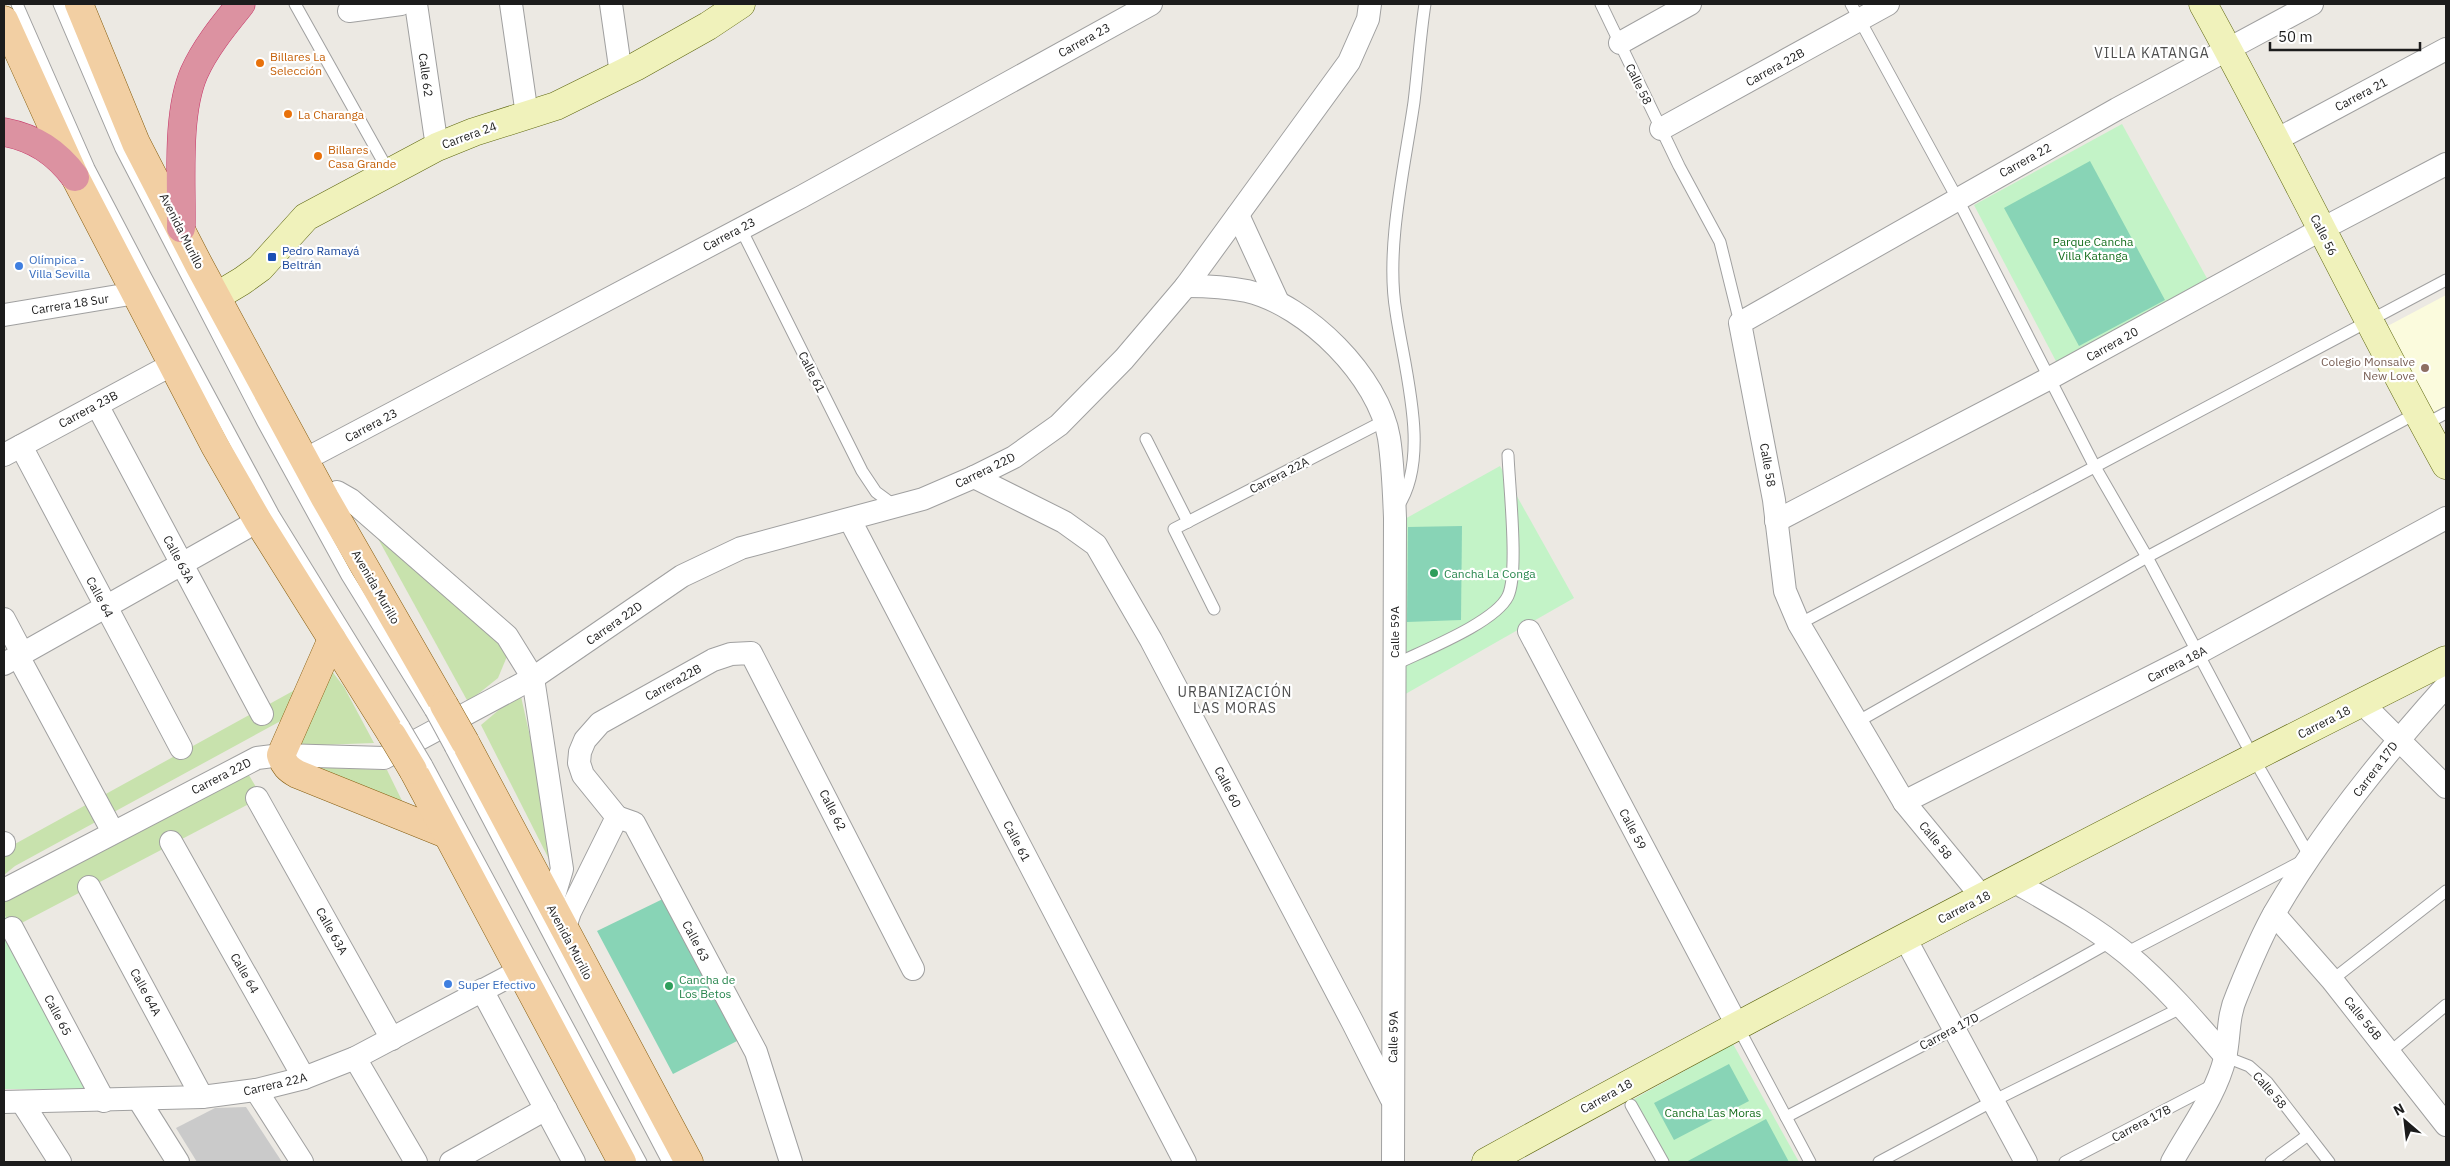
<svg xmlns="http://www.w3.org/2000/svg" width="2450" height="1166" font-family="'IBM Plex Sans',sans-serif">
  <rect width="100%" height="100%" fill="#ece9e3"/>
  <path fill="#fbfbdd" d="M2446,295V407L2429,416L2382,329Z"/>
  <path fill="#cacaca" d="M246,1107L282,1162H197L176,1128L215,1108Z"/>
  <g fill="#c8e2ad">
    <path d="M370,524L503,645L508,654L498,678L468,702Z"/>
    <path d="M331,670L344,687L374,743L293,746L311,720L321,699L15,866L4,875V850Z"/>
    <path d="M520,692L553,839L556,873L481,725Z"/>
    <path d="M305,767L387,770L409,815Z"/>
    <path d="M247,772L262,797L12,928L4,914V902Z"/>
  </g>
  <g fill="#c3f3c7">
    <path d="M2122,124L2209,282L2058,365L1974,205Z"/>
    <path d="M1500,466L1574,598L1402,696L1403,520Z"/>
    <path d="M4,914L12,928L91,1089H4Z"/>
    <path d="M1733,1044L1799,1162H1669L1634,1099Z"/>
  </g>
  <g fill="#88d4b6">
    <path d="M2090,161L2165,300L2079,346L2004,208Z"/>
    <path d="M1462,526L1461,620L1407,622L1408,527Z"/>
    <path d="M669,896L739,1040L673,1074L597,931Z"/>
    <path d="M1729,1064L1749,1101L1674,1140L1654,1103Z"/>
    <path d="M1766,1119L1789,1162H1686Z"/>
  </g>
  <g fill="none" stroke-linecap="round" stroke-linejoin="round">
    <defs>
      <g id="lane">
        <path d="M17,4L89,168L145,275L274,515L404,726"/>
        <path d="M59,4L121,149L262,421L347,576L431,712"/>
        <path d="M295,4L389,172"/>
        <path d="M1601,4L1679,166L1720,242L1740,323"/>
        <path d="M1851,4L1957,198L2095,467L2147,557L2254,759L2310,857L2126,953"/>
        <path d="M740,227L862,471L876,492L895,506"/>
        <path d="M2424,425L2446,413"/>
        <path d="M1146,439L1188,522"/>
        <path d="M1397,508C1432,458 1404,369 1396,312C1385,249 1405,165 1414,102C1418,69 1420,36 1425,4"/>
        <path d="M1214,609L1174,529L1384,421"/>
        <path d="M1799,624L2446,280"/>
        <path d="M1394,665C1422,651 1495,623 1508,596C1519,573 1509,484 1508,455"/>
        <path d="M1857,722L2147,557L2417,413"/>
        <path d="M451,749L668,1162"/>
        <path d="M426,763L641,1162"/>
        <path d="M2332,980L2446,891"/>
        <path d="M1738,1027L1810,1162"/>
        <path d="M2390,1052L2446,1005"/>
        <path d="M2226,1057L2249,1066L2267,1082L2329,1162"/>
        <path d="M1631,1105L1663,1162"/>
        <path d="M1786,1117L1954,1029L2110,942"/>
        <path d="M1879,1162L1993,1101L2183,1007"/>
        <path d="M2065,1162L2213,1085"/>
        <path d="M2271,1162L2308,1135"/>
      </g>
      <g id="street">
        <path d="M416,4L437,147"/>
        <path d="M511,4L527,115"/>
        <path d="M611,4L621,74"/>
        <path d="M349,11L401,4"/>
        <path d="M1620,43L1690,4"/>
        <path d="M1661,129L1888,4"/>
        <path d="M2276,140L2446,49"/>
        <path d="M1238,215L1278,302"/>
        <path d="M1186,286C1206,286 1227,287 1247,291C1307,305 1379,377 1389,438C1393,464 1394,492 1395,518L1393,1162"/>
        <path d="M4,315L136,293"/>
        <path d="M97,405L262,714"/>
        <path d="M21,446L181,748"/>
        <path d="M4,455L173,364"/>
        <path d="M304,460L801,197L1151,4"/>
        <path d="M974,477L1064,522L1096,545L1151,640L1353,1023L1391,1098"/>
        <path d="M325,498L337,492L351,500L507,636L533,678L562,869L551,906"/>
        <path d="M850,520L1185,1162"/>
        <path d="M1776,521L2050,378L2322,229L2446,164"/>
        <path d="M4,619L22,653"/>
        <path d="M1529,631L1738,1027"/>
        <path d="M18,656L113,832"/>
        <path d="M4,664L258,521"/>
        <path d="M2362,703L2446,787"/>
        <path d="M257,798L392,1039"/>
        <path d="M1904,802L2198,653L2446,518"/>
        <path d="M617,817L634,823L756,1052L791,1162"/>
        <path d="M171,842L304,1078"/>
        <path d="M4,843V845"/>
        <path d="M2015,882C2053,904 2093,926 2127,954C2164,985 2195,1021 2226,1057"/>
        <path d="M89,887L202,1097"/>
        <path d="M4,890L257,758L281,755L384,758L533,678L682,576L741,548L923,499L974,477L1014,457L1059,425L1124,359L1186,286L1349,62L1368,19L1370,4"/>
        <path d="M1983,898L1904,802L1799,624L1785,591L1774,500L1740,323L2117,109L2312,4"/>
        <path d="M2274,914L2332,980L2446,1125"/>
        <path d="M12,928L104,1101"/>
        <path d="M564,930L570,912L617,817L583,775L579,763L580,752L585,740L600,723L713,660L731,654L751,653L913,969"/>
        <path d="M1905,938L2026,1162"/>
        <path d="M482,990L574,1162"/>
        <path d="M355,1058L416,1162"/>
        <path d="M256,1090L302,1162"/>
        <path d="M139,1100L178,1162"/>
        <path d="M4,1102L202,1097L256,1090L304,1078L355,1058L521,970"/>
        <path d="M22,1102L60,1162"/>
        <path d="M451,1162L546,1109"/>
        <path d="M2172,1162C2190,1129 2216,1095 2225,1058C2230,1036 2227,1017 2237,995C2248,968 2260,938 2275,912C2322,831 2383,756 2446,686"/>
      </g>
      <g id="secondary">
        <path d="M2203,4C2287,156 2362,313 2446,465"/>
        <path d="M217,296L242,281L260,268L306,217L437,147L474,132L556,106L635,67L708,26L741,4"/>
        <path d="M1486,1162C1802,988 2124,822 2446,660"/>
      </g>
      <g id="primary">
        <path d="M79,4L136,143L199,265L325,498L444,705"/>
        <path d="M4,20L75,177L215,446L258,521L392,735"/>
        <path d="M332,639L281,755C284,765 288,769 297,774L446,834"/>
        <path d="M465,742L689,1162"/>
        <path d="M413,770L622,1162"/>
      </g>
      <g id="highway">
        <path d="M4,132C35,138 56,152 75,177"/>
        <path d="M181,228C182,182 176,115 194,73C205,48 224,25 241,4"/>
      </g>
    </defs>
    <use href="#lane" stroke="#a0a0a0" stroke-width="13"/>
    <use href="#street" stroke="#a0a0a0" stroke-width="24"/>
    <use href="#secondary" stroke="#5e6710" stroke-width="29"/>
    <use href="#primary" stroke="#855d0f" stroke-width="29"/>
    <use href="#highway" stroke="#c53668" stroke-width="29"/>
    <use href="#lane" stroke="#fff" stroke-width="11"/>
    <use href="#street" stroke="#fff" stroke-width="22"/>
    <use href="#secondary" stroke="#f0f2bb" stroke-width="28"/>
    <use href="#primary" stroke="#f2cfa3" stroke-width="28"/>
    <use href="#highway" stroke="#dc92a1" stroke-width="28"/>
    <defs>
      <g id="lane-bridge">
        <path d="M431,712L451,749"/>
        <path d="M404,726L426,763"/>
      </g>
      <g id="primary-bridge">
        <path d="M444,705L465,742"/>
        <path d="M392,735L413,770"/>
      </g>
    </defs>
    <use href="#lane-bridge" stroke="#a0a0a0" stroke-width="13" stroke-linecap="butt"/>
    <use href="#primary-bridge" stroke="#855d0f" stroke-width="29" stroke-linecap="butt"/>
    <use href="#lane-bridge" stroke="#fff" stroke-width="11"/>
    <use href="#primary-bridge" stroke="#f2cfa3" stroke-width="28"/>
  </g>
  <g fill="#e8710a" stroke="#fff" stroke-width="2">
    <circle cx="260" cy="63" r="5"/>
    <circle cx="288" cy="114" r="5"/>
    <circle cx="318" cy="156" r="5"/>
  </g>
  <rect fill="#1a4fb4" stroke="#fff" stroke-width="2" x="267" y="252" width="10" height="10" rx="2.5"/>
  <g fill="#3f7fe0" stroke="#fff" stroke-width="2">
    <circle cx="19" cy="266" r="5"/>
    <circle cx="448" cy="984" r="5"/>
  </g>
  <circle fill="#8d6e63" stroke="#fff" stroke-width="2" cx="2425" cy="368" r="5"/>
  <g fill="#2e9e5b" stroke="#fff" stroke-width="2">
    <circle cx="1434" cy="573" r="5"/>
    <circle cx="669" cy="986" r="5"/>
  </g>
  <g text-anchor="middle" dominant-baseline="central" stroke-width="4.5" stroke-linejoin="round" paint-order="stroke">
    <g font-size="12" fill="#1c1c1c" stroke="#fff">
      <text transform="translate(1084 40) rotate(-29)">Carrera 23</text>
      <text transform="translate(1775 67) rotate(-29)">Carrera 22B</text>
      <text transform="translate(426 75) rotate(82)">Calle 62</text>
      <text transform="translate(1639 84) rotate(64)">Calle 58</text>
      <text transform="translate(2361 94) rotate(-28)">Carrera 21</text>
      <text transform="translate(469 135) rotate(-20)">Carrera 24</text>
      <text transform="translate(2025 160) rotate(-29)">Carrera 22</text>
      <text transform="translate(182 231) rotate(63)">Avenida Murillo</text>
      <text transform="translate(729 234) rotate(-28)">Carrera 23</text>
      <text transform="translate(2324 235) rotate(63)">Calle 56</text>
      <text transform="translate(70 304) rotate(-9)">Carrera 18 Sur</text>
      <text transform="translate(2112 344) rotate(-29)">Carrera 20</text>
      <text transform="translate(812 372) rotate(63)">Calle 61</text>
      <text transform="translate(88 409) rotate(-28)">Carrera 23B</text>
      <text transform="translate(371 425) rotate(-28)">Carrera 23</text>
      <text transform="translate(1768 465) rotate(80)">Calle 58</text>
      <text transform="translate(985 470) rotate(-26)">Carrera 22D</text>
      <text transform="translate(1279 475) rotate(-27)">Carrera 22A</text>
      <text transform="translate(179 559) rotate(62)">Calle 63A</text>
      <text transform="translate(376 587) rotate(60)">Avenida Murillo</text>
      <text transform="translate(100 597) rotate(62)">Calle 64</text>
      <text transform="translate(614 623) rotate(-35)">Carrera 22D</text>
      <text transform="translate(1394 632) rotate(-90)">Calle 59A</text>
      <text transform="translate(2177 664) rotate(-27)">Carrera 18A</text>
      <text transform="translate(673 682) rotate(-29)">Carrera22B</text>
      <text transform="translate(2324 722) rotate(-27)">Carrera 18</text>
      <text transform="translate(2375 769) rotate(-53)">Carrera 17D</text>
      <text transform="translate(221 776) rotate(-27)">Carrera 22D</text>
      <text transform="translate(1228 787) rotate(63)">Calle 60</text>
      <text transform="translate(833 810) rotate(63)">Calle 62</text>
      <text transform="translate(1633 829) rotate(62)">Calle 59</text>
      <text transform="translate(1936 840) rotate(51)">Calle 58</text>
      <text transform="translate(1017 841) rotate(62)">Calle 61</text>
      <text transform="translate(1964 907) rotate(-27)">Carrera 18</text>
      <text transform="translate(332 931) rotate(61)">Calle 63A</text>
      <text transform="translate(696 941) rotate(62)">Calle 63</text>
      <text transform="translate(570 942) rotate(62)">Avenida Murillo</text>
      <text transform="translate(245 973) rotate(60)">Calle 64</text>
      <text transform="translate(146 992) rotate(62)">Calle 64A</text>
      <text transform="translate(58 1015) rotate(62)">Calle 65</text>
      <text transform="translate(2363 1018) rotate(51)">Calle 56B</text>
      <text transform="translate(1949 1031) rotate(-28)">Carrera 17D</text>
      <text transform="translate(1393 1037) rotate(-89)">Calle 59A</text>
      <text transform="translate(275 1084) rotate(-13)">Carrera 22A</text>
      <text transform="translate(2270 1090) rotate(49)">Calle 58</text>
      <text transform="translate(1606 1096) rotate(-29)">Carrera 18</text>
      <text transform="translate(2141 1123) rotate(-28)">Carrera 17B</text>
    </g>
    <g font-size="12" fill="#c56008" stroke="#fff" text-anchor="start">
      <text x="270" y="56">Billares La<tspan x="270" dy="14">Selección</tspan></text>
      <text x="298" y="114">La Charanga</text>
      <text x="328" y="149">Billares<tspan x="328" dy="14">Casa Grande</tspan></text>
    </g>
    <g font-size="12" fill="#166e1d" stroke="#fff">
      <text x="2093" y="241">Parque Cancha<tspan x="2093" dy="14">Villa Katanga</tspan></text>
      <text x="1713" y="1112">Cancha Las Moras</text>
    </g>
    <g font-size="12" fill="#164399" stroke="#fff" text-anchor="start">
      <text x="282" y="250">Pedro Ramayá<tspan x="282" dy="14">Beltrán</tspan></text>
    </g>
    <g font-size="12" fill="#366cbe" stroke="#fff" text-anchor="start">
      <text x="29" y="259">Olímpica -<tspan x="29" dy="14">Villa Sevilla</tspan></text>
      <text x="458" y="984">Super Efectivo</text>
    </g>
    <g font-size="12" fill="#785e54" stroke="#fff" text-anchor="end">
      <text x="2415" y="361">Colegio Monsalve<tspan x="2415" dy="14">New Love</tspan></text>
    </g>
    <g font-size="12" fill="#27864d" stroke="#fff" text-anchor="start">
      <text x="1444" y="573">Cancha La Conga</text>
      <text x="679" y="979">Cancha de<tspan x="679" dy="14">Los Betos</tspan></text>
    </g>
    <g font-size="14" letter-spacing="1" fill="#4f4f4f" stroke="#fff">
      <text x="2152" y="53">VILLA KATANGA</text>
      <text x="1235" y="692">URBANIZACIÓN<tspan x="1235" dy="16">LAS MORAS</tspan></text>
    </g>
  </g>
  <rect width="2450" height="1166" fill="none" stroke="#1c1c1c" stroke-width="10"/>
  <g transform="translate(2405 1121) rotate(332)" stroke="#ffffff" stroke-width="4" paint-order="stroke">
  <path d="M0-4L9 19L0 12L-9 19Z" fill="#1c1c1c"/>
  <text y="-8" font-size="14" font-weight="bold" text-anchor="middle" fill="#1c1c1c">N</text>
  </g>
  <path d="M2270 42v8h150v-8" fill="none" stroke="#1c1c1c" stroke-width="2.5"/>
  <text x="2278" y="42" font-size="15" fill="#1c1c1c" stroke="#ffffff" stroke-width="4" paint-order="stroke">50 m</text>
</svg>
